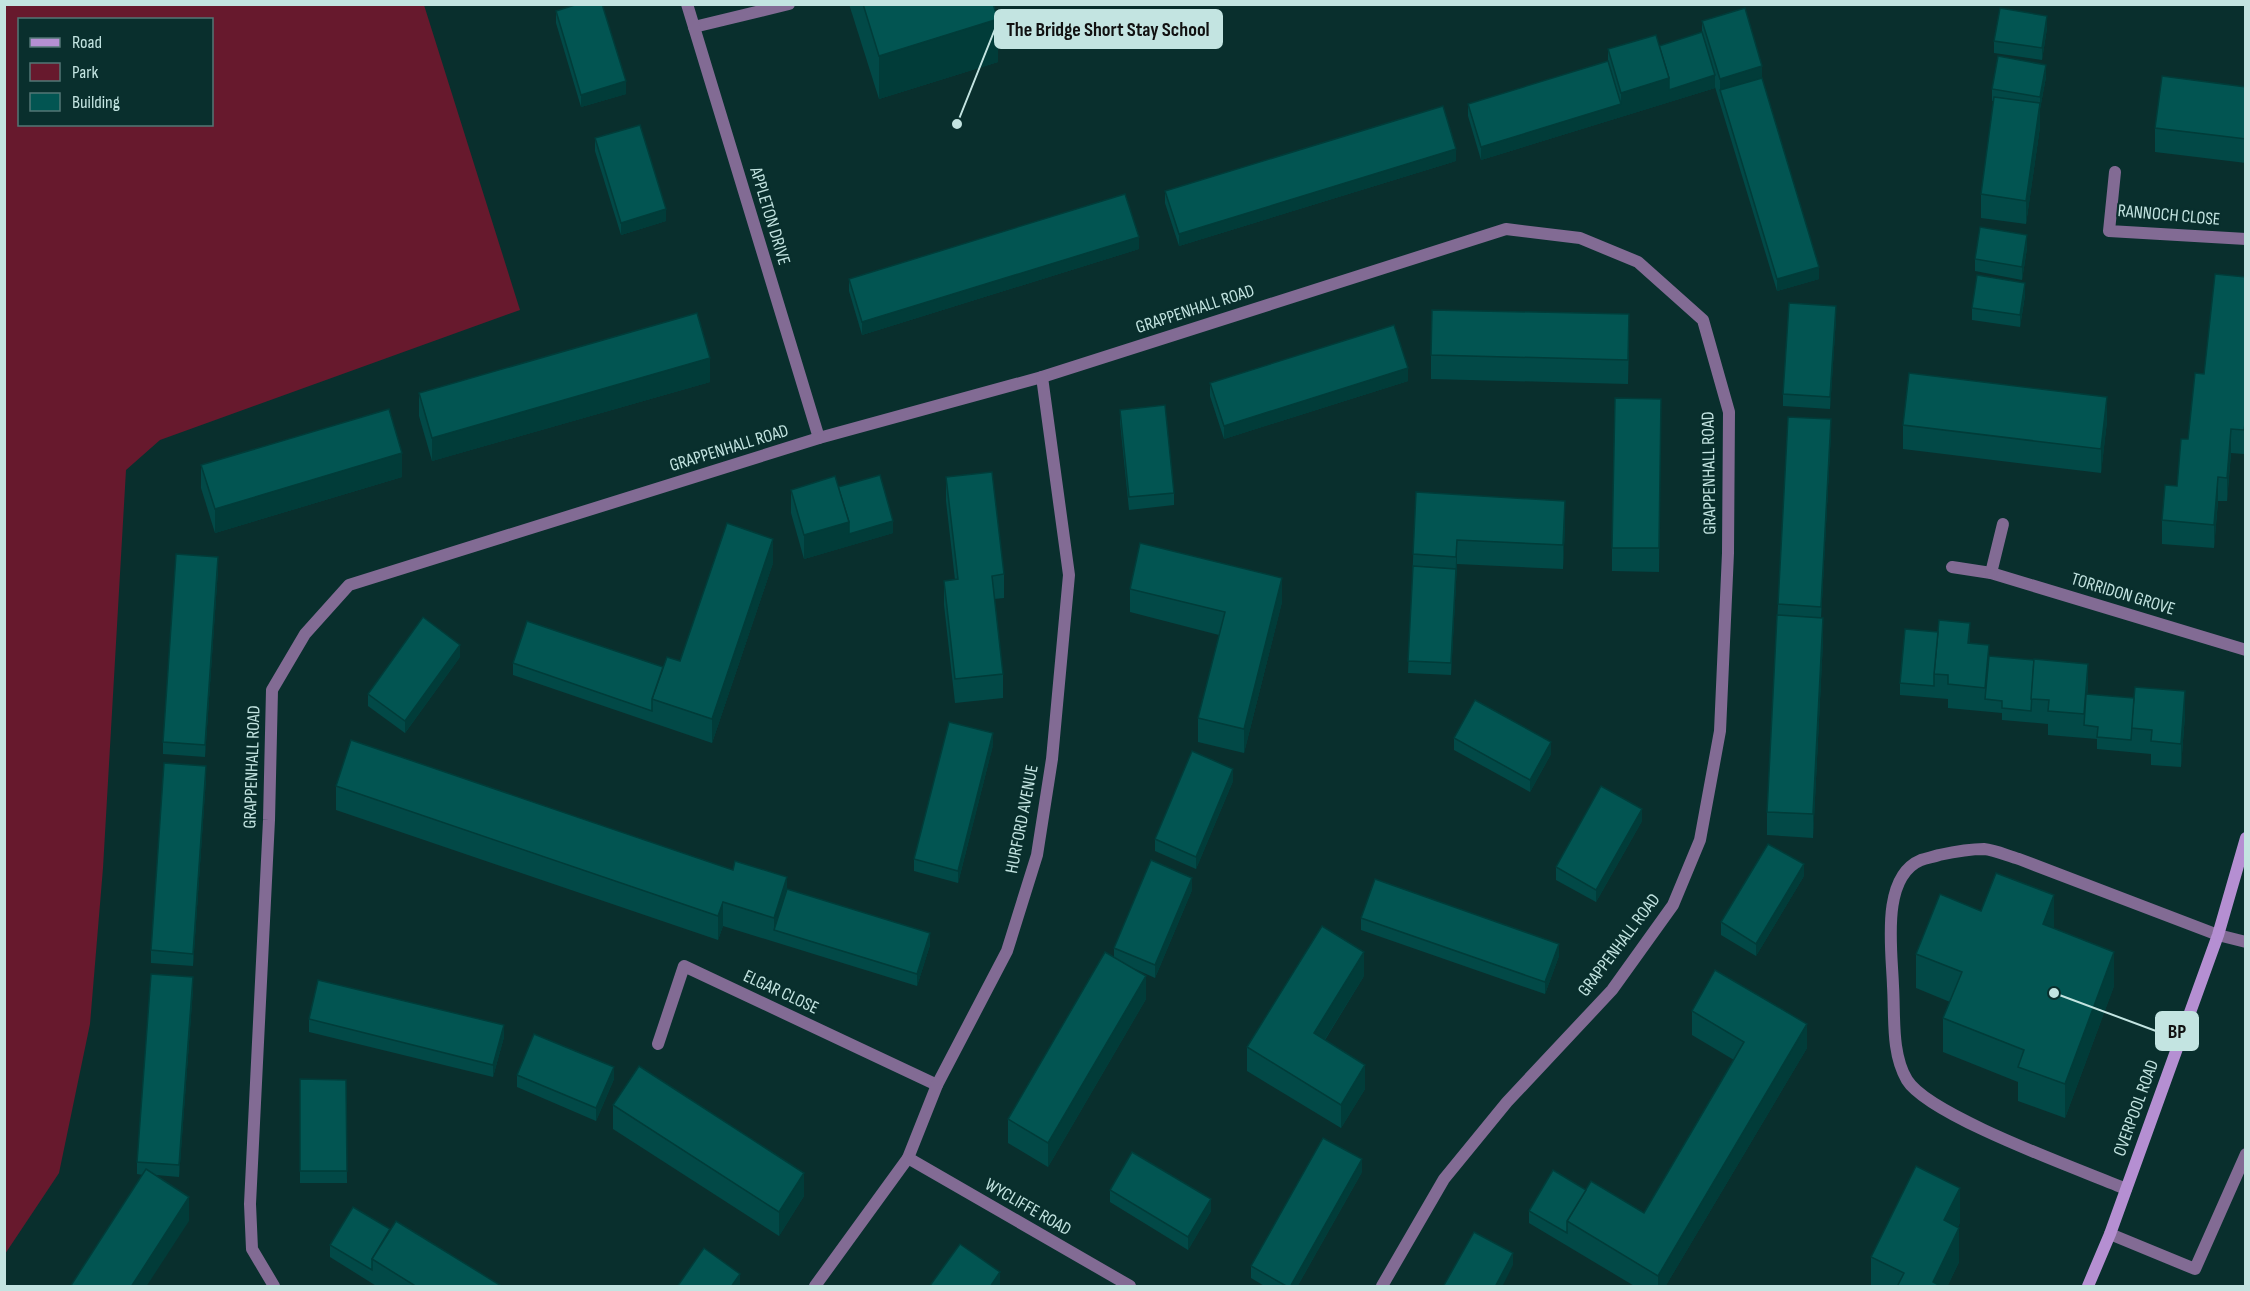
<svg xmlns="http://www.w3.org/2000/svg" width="2250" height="1291" font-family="'Sofia Sans Condensed',sans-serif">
  <rect width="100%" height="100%" fill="#092f2d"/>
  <path fill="#67192d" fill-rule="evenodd" d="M5,4L424,5L520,310L160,440L126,470L103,868L90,1024L59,1173L5,1254ZM20,20H212V124H20Z"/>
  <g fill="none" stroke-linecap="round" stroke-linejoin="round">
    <g stroke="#826b94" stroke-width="12">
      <path d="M694,27L789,4"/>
      <path d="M2126,1189C2081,1170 1929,1116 1907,1080C1891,1053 1895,1016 1893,986C1892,951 1880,877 1921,860C1927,858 1933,857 1939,855C1953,852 1970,849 1984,849C1995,850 2008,856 2019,859L2218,935"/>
      <path d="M2110,1234L2195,1269L2246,1154"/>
    </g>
    <g stroke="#826b94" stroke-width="12">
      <path d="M687,4L819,438"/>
      <path d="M2115,172L2109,231L2246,239"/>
      <path d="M1952,567L1991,573L2246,650"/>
      <path d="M1991,573L2003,524"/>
      <path d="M2218,935L2246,942"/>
      <path d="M658,1044L684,966L937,1085"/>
      <path d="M908,1158L1130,1286"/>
      <path d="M274,1286L252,1249L250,1204L269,820L272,690L305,634L349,585L819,438L1042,377L1506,229L1580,238L1638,262L1703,320L1729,412L1728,553L1720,731L1700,840L1673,905L1612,990L1507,1102L1444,1179L1382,1286"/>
      <path d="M815,1286L908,1158L937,1085L1007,951L1037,855L1052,759L1069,575L1042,377"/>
    </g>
    <path stroke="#b58fd2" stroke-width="12" d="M2088,1286L2110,1234L2218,935L2246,838"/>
  </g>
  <g fill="#024947">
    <path d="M849,4H993L998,62L879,99Z"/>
    <path d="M556,11L626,94L581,107L556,23Z"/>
    <path d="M1702,21L1762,78L1819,279L1777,291L1715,87V88L1481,160L1468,116V104L1608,61V49L1659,46L1702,32Z"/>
    <path d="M2047,28L2042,60L1994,53V41Z"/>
    <path d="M2046,77L2040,109V127L2026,224L1981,218V194L1994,101H1992V89Z"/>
    <path d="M2246,87V163L2155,152V128Z"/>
    <path d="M595,138L666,221L621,235L595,151Z"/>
    <path d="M1456,161L1179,246L1165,203V191Z"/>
    <path d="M2027,248L2022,280L1975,271V259Z"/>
    <path d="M1139,249L862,335L849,291V279Z"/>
    <path d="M2246,277L2244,454L2231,453L2227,501H2218L2214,548L2162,544V520L2177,486L2204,374Z"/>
    <path d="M2025,295L2020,327L1972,320V308Z"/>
    <path d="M1836,318L1830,409L1783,406V394Z"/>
    <path d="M1629,338L1628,384L1431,379V355Z"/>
    <path d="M1408,381L1224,439L1210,396V383Z"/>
    <path d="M710,382L432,461L419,416V393Z"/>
    <path d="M1661,399L1659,572L1612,571V548Z"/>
    <path d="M1120,410L1174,493V505L1129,510L1120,422Z"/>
    <path d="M2107,421L2101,473L1903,449V425Z"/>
    <path d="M1831,431L1821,618L1823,641L1813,838L1767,835V812L1778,604Z"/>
    <path d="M201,465L402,477L215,533L201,488Z"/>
    <path d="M946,477L1004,574V598L994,599L1003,674V698L955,703L944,605V581L955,580L946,501Z"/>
    <path d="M838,487L893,533L804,559L791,513V490Z"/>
    <path d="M1416,492L1565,525L1563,569L1457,564L1451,675L1408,673Z"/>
    <path d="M773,563L712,743L513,675V663L663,667L680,661Z"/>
    <path d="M218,569L205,757L163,754V742Z"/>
    <path d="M1130,589L1282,602L1244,753L1198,742V718L1219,635L1130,612Z"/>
    <path d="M1970,643L1989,656L2088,687L2087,694L2185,715L2181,767L2151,765V754L2097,749V739L2048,735V724L2002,720V713L1948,708V699L1900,695V683Z"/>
    <path d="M460,657L405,733L368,706V694Z"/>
    <path d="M1454,738L1551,754L1530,792L1454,750Z"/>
    <path d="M993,745L958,883L914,871V859Z"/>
    <path d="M206,778L193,966L151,963V950Z"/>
    <path d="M1233,781L1196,869L1155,851V839Z"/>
    <path d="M336,786L787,889L930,945L917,986L723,926L718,940L336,810Z"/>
    <path d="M1642,821L1596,902L1556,880V867Z"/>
    <path d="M1804,876L1756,956L1721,935V922Z"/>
    <path d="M1192,890L1155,978L1133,968L1146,999L1048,1167L1008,1143V1119L1114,957V948Z"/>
    <path d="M1981,911L2054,928L2114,986L2065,1118L2018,1101V1082L1943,1052V1018L1950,1002L1916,988V954Z"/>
    <path d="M1361,918L1559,956L1545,994L1361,930Z"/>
    <path d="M1364,976L1325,1040L1365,1089L1341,1128L1247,1071V1047Z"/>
    <path d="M193,989L179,1177L156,1175L189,1221L143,1175L137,1174V1162Z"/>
    <path d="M1692,1011L1807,1048L1665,1287H1636L1529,1223V1211L1586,1190L1644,1213L1734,1060L1692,1035Z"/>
    <path d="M309,1019L504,1037L493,1077L309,1032Z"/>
    <path d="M517,1075L614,1079L596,1121L517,1087Z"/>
    <path d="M300,1079L346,1080L347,1183H300Z"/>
    <path d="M613,1105L804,1196L779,1236L613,1129Z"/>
    <path d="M1362,1172L1297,1287H1266L1251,1278V1266Z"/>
    <path d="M1110,1190L1211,1211L1188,1250L1110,1202Z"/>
    <path d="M1960,1222L1958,1227L1959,1262L1947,1287H1871V1257Z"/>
    <path d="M390,1229L503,1287H378L330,1257V1245Z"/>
  </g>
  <g fill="#013c39">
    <path d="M2047,16V28L2042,60V48Z"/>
    <path d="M998,19V62L879,99V56Z"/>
    <path d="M2046,65V77L2040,109V97Z"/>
    <path d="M1762,66V90H1720V79Z"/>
    <path d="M1715,75V88L1621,117V93L1669,78Z"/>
    <path d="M626,81V94L581,107V95Z"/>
    <path d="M2040,103V127L2026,224V201Z"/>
    <path d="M1621,104V117L1481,160V147Z"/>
    <path d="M1456,149V161L1179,246V234Z"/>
    <path d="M666,209V221L621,235V223Z"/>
    <path d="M2027,235V248L2022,280V267Z"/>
    <path d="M1139,237V249L862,335V322Z"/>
    <path d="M1819,267V279L1777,291V279Z"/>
    <path d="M2025,283V295L2020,327V315Z"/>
    <path d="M1836,306V318L1830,409V397Z"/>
    <path d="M710,358V382L432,461V438Z"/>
    <path d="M1408,368V381L1224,439V426Z"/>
    <path d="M2107,397V421L2101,473V449Z"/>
    <path d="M2246,418V442L2244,454V430Z"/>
    <path d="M1831,419V431L1821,619V607Z"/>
    <path d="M2231,429V453L2227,501V478Z"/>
    <path d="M402,453V477L215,533V509Z"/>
    <path d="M2218,477V501L2214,548V525Z"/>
    <path d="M1565,501V525L1563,569V545Z"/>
    <path d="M893,521V533L849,546V534Z"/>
    <path d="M849,522V546L804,559V535Z"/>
    <path d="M773,539V563L712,743V719Z"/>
    <path d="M1457,540V564L1451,675V663Z"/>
    <path d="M218,557V569L205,757V745Z"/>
    <path d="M1282,578V602L1244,753V729Z"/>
    <path d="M1823,618V641L1813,838V814Z"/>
    <path d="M1970,623V647L1968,643Z"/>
    <path d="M460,645V657L405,733V721Z"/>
    <path d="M2088,664V687L2085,726L2084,725V714Z"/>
    <path d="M2185,691V715L2181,767V744Z"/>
    <path d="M993,733V745L958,883V871Z"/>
    <path d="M1551,742V754L1530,792V780Z"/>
    <path d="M206,766V778L193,966V954Z"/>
    <path d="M1233,769V781L1196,869V857Z"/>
    <path d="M1642,809V821L1596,902V890Z"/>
    <path d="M1804,864V876L1756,956V944Z"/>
    <path d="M787,877V901L774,930V918Z"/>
    <path d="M1192,878V890L1155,978V965Z"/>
    <path d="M2054,895V930L2043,924Z"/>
    <path d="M723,902V926L718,940V916Z"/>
    <path d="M930,933V945L917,986V974Z"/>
    <path d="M1559,944V956L1545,994V982Z"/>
    <path d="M1364,952V976L1314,1057V1033Z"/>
    <path d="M2114,952V986L2065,1118V1084Z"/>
    <path d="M1146,976V999L1048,1167V1143Z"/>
    <path d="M193,977V989L179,1177V1165Z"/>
    <path d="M1807,1024V1048L1665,1287H1658V1276Z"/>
    <path d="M504,1025V1037L493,1077V1065Z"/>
    <path d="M1365,1065V1089L1341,1128V1105Z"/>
    <path d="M614,1067V1079L596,1121V1108Z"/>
    <path d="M1362,1159V1172L1297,1287H1290Z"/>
    <path d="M804,1173V1196L779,1236V1212Z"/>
    <path d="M1960,1188V1222L1944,1255V1220Z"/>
    <path d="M189,1197V1221L146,1287H131Z"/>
    <path d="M1211,1199V1211L1188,1250V1237Z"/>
    <path d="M1959,1228V1262L1947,1287H1933V1282Z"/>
    <path d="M1513,1253V1265L1502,1287H1495Z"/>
    <path d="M1000,1272V1287H990Z"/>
    <path d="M740,1274V1286L731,1287Z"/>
  </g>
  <g fill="#025552" stroke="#013c39" stroke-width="1.5">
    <path d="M578,4H602L626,81L581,95L556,11Z"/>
    <path d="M863,4H993L998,19L879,56Z"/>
    <path d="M1745,8L1762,66L1720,79L1702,21Z"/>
    <path d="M2000,8L2047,16L2042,48L1994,41Z"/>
    <path d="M1702,32L1715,75L1669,90V78L1659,46Z"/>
    <path d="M1656,35L1669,78L1621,93L1608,49Z"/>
    <path d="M1998,56L2046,65L2040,97L1992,89Z"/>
    <path d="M1608,61L1621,104L1481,147L1468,104Z"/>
    <path d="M2162,76L2246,87V139L2155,128Z"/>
    <path d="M1762,78L1819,267L1777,279L1720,90Z"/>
    <path d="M1994,97L2040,103L2026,201L1981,194Z"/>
    <path d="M1443,106L1456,149L1179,234L1165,191Z"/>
    <path d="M640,125L666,209L621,223L595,138Z"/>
    <path d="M1125,194L1139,237L862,322L849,279Z"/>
    <path d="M1980,227L2027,235L2022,267L1975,259Z"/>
    <path d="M2215,274L2246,277V418L2244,430L2231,429L2227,478L2218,477L2214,525L2162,520L2165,485L2177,486L2181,439H2188L2195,373L2204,374Z"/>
    <path d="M1977,275L2025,283L2020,315L1972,308Z"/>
    <path d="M1789,303L1836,306L1830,397L1783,394Z"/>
    <path d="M1432,310L1629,314L1628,360L1431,355Z"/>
    <path d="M697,313L710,358L432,438L419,393Z"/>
    <path d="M1394,325L1408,368L1224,426L1210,383Z"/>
    <path d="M1909,373L2107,397L2101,449L1903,425Z"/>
    <path d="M1615,398L1661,399L1659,548H1612Z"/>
    <path d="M1165,405L1174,493L1129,497L1120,410Z"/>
    <path d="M389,409L402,453L215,509L201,465Z"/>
    <path d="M1788,417L1831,419L1821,607L1778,604Z"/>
    <path d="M992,472L1004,574L992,576L1003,674L955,679L944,581L958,579L946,477Z"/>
    <path d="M880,475L893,521L849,534V522L838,487Z"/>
    <path d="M835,476L849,522L804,535L791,490Z"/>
    <path d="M1416,492L1565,501L1563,545L1457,540L1456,557L1413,554Z"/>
    <path d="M727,523L773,539L712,719L652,699L667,657L680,661Z"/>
    <path d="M1140,543L1282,578L1244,729L1198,718L1225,612L1130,589Z"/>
    <path d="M176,554L218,557L205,745L163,742Z"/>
    <path d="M1413,566L1456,569L1451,663L1408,661Z"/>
    <path d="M1777,615L1823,618L1813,814L1767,812Z"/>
    <path d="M423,617L460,645L405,721L368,694Z"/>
    <path d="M1939,620L1970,623L1968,643L1989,645L1985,688L1948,684V675L1934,674Z"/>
    <path d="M527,621L663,667L652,699V711L513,663Z"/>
    <path d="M1905,629L1938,632L1934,674V686L1900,683Z"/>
    <path d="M1989,656L2034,660L2031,711L2002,708V701L1985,699Z"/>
    <path d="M2034,659L2088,664L2084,714L2048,711L2049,700L2031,699Z"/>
    <path d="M2135,687L2185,691L2181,744L2151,741L2152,730L2131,728Z"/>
    <path d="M2086,694L2134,698L2131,740L2097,737L2098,727L2084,725Z"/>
    <path d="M1475,700L1551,742L1530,780L1454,738Z"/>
    <path d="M949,722L993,733L958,871L914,859Z"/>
    <path d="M351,740L733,870L735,861L787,877L774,918L723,902L718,916L336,786Z"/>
    <path d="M1192,751L1233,769L1196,857L1155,839Z"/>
    <path d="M164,763L206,766L193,954L151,950Z"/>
    <path d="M1601,786L1642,809L1596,890L1556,867Z"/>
    <path d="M1768,844L1804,864L1756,944L1721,922Z"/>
    <path d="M1151,860L1192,878L1155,965L1114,948Z"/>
    <path d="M1996,873L2054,895L2043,924L2114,952L2065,1084L2018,1067L2024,1050L1943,1018L1962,972L1916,954L1940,894L1981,911Z"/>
    <path d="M1375,879L1559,944L1545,982L1361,918Z"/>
    <path d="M787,889L930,933L917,974L774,930Z"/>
    <path d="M1322,926L1364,952L1314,1033L1365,1065L1341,1105L1247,1047Z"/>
    <path d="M1105,952L1146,976L1048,1143L1008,1119Z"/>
    <path d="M1715,970L1807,1024L1658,1276L1567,1221L1591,1181L1644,1213L1719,1085L1744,1042L1692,1011Z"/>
    <path d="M151,974L193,977L179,1165L137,1162Z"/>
    <path d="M318,980L504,1025L493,1065L309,1019Z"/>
    <path d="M534,1034L614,1067L596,1108L517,1075Z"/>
    <path d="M639,1066L804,1173L779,1212L613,1105Z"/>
    <path d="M300,1079L346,1080L347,1171H300Z"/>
    <path d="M1323,1138L1362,1159L1290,1287H1288L1251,1266Z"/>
    <path d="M1132,1152L1211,1199L1188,1237L1110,1190Z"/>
    <path d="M1916,1166L1960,1188L1944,1220L1959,1228L1933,1282L1942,1287H1897L1904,1273L1871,1257Z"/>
    <path d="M146,1169L189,1197L131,1287H70Z"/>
    <path d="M1553,1170L1586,1190L1567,1221V1233L1529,1211Z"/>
    <path d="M353,1207L390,1229L372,1259V1270L330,1245Z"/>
    <path d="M396,1221L503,1287H417L372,1259Z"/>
    <path d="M1474,1232L1513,1253L1495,1287H1443Z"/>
    <path d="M960,1244L1000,1272L990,1287H929Z"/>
    <path d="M704,1248L740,1274L731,1287H677Z"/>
  </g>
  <g text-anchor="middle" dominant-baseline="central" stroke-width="4.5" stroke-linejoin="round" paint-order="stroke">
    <g font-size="18" fill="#c3e4e1" stroke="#092f2d">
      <text transform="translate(2169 215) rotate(5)">RANNOCH CLOSE</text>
      <text transform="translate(770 216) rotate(73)">APPLETON DRIVE</text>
      <text transform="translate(1195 309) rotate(-18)">GRAPPENHALL ROAD</text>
      <text transform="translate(729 448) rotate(-17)">GRAPPENHALL ROAD</text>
      <text transform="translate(1709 473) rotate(-91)">GRAPPENHALL ROAD</text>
      <text transform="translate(2123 594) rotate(17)">TORRIDON GROVE</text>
      <text transform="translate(252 767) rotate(-88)">GRAPPENHALL ROAD</text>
      <text transform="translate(1022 819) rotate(-79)">HURFORD AVENUE</text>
      <text transform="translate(1619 945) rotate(-53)">GRAPPENHALL ROAD</text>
      <text transform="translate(781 992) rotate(25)">ELGAR CLOSE</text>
      <text transform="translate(2136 1108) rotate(-70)">OVERPOOL ROAD</text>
      <text transform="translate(1028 1207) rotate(30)">WYCLIFFE ROAD</text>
    </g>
  </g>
  <path fill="none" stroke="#c3e4e1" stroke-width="2" d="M957 124L995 29M2054 993L2156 1031"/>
  <g fill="#c3e4e1" stroke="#092f2d" stroke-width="2">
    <circle cx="957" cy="124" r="6"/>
    <circle cx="2054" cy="993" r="6"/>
  </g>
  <g fill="#c3e4e1" stroke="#c3e4e1" stroke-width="2">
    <rect x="995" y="10" width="227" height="38" rx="6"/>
    <rect x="2156" y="1012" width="42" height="38" rx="6"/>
  </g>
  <g font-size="20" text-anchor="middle" font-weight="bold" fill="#111">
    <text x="1108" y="36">The Bridge Short Stay School</text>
    <text x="2177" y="1038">BP</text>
  </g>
  <rect width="2250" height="1291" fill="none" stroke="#c3e4e1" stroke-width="12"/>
  <rect x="18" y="18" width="195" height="108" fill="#092f2d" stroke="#537775" stroke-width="1.5"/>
  <rect x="30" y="38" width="30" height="9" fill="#b58fd2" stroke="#537775" stroke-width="1.5"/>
  <text x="72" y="48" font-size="18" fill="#c3e4e1">Road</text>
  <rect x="30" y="63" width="30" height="18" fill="#67192d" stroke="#537775" stroke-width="1.5"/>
  <text x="72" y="78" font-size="18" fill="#c3e4e1">Park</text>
  <rect x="30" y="93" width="30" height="18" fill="#025552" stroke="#537775" stroke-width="1.5"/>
  <text x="72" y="108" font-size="18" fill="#c3e4e1">Building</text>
</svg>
